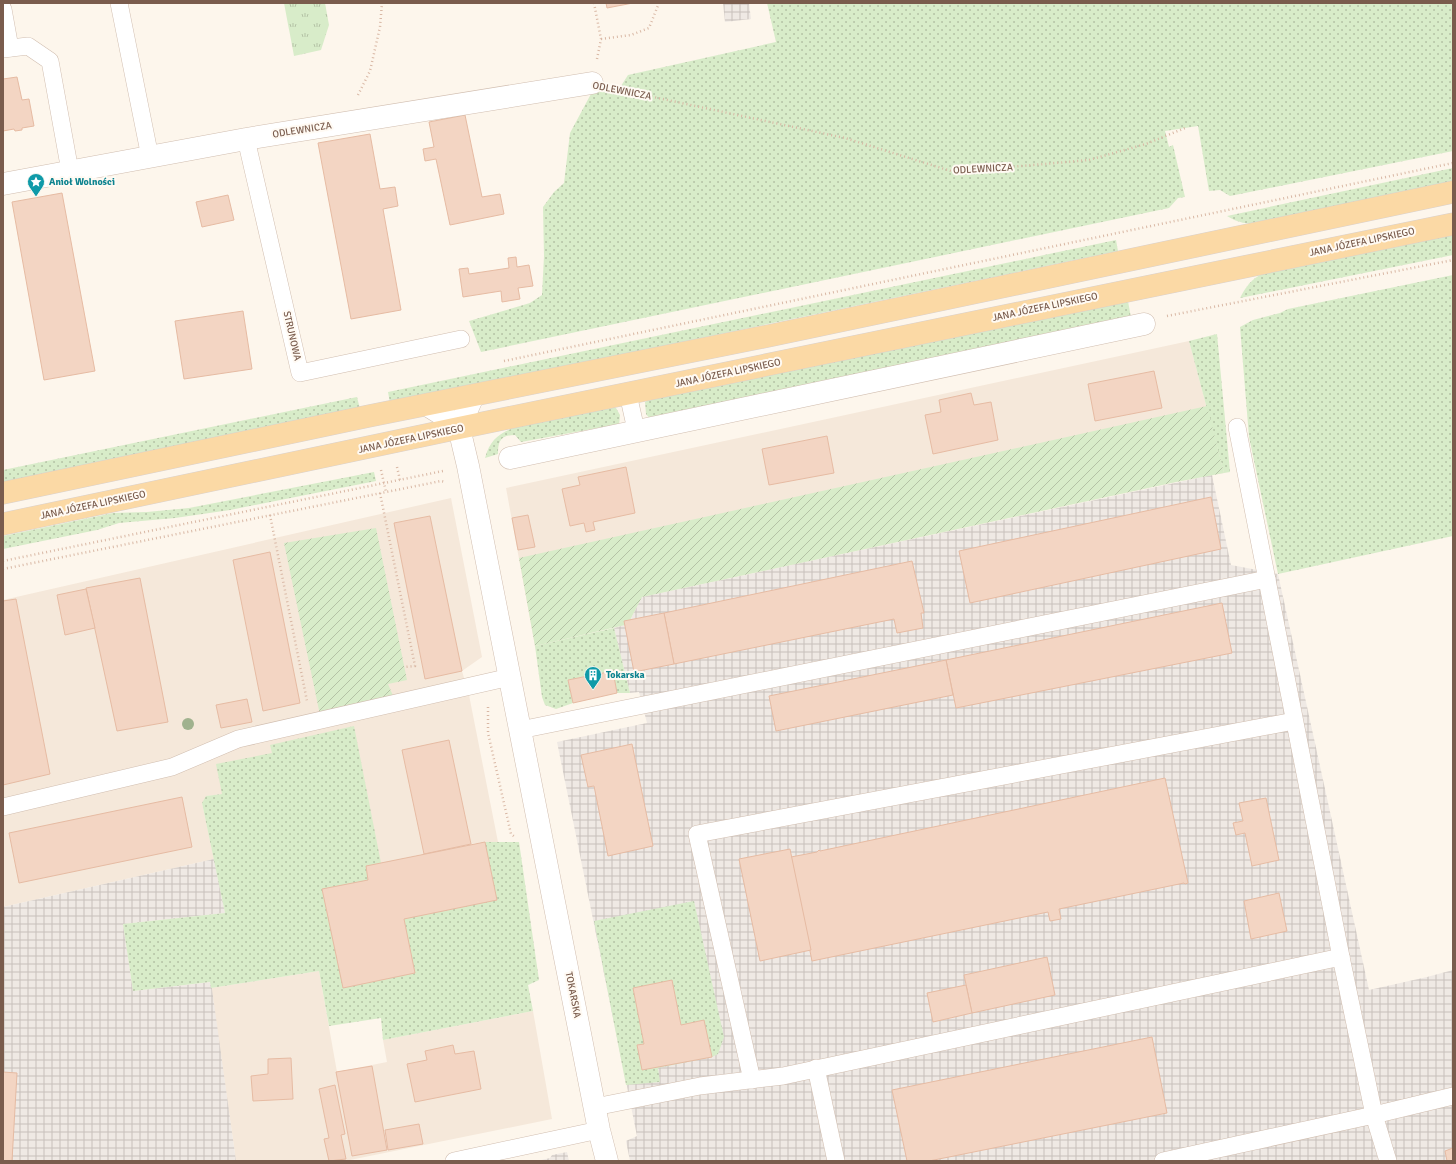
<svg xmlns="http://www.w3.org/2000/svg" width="1456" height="1164" font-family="Signika,sans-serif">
  <defs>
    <pattern id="industrial-grid" width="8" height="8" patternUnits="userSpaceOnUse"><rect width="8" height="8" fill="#efe9e4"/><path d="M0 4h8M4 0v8" fill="none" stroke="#c7c0bb"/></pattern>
    <pattern id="grass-dots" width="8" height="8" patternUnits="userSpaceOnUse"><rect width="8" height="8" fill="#d8ecc9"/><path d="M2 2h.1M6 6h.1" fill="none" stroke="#b4c2a5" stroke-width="1.8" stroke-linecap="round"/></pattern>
    <pattern id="park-tufts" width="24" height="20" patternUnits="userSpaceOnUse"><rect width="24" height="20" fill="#d8ecc9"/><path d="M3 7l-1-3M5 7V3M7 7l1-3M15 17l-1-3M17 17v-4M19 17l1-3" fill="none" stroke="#b4c2a5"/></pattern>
    <pattern id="garden-furrows" width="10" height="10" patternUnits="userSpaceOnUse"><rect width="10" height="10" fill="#d8ecc9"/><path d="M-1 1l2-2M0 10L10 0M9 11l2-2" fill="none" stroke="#b4c2a5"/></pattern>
  </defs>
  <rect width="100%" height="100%" fill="#fdf6ec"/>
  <g fill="#f5e8da">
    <path d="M1189,341L1224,473L1176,482L642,597L628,624L535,646L506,488Z"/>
    <path d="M451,498L482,657L462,671L469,695L498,842H485L471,844L381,863L222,794L207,796L202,803L214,859L3,907V600Z"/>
    <path d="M319,971L337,1072L387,1062L383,1040L533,1011L552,1119L345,1161H236L211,988Z"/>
  </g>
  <g fill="url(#industrial-grid)">
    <path d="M723,3H749L751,19L725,22Z"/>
    <path d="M1212,475L1231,565L1278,574L1369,990L1427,977L1453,970V1161H630L626,1141L637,1136L557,742L647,723L639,692L630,693L614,628L628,624L642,597Z"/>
    <path d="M214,859L225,913L123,924L133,991L211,982L236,1161H3V907Z"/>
    <path d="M567,1152L569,1161H537L550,1158L552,1155Z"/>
  </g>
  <g fill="url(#grass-dots)">
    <path d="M767,3H1453V151L1230,196L1220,190L1209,191L1198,126L1165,131L1169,147L1173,145L1185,197L1178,198L1169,208L481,352L469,321L530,303L542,295L544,256L543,207L554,192L564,183L570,133L592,92L619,89L628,75L776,42Z"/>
    <path d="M1453,168V183L1259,224C1247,224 1238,223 1227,216Z"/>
    <path d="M1453,233V255L1240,298C1248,283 1252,279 1267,271Z"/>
    <path d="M1116,240L1118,251L390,403L388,392Z"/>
    <path d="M1453,275V536L1278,574L1249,437L1240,327L1253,320L1280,313L1288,309Z"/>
    <path d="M1128,301L1131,318L650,419L646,414L645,402L650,399Z"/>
    <path d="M1217,334L1230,472L1224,473L1189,341Z"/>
    <path d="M357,397L360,409L3,484V470Z"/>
    <path d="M611,407L616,408L620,415L619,426L607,428L603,427L521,442L515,435C500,435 498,442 498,454L485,458C490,440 499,433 516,427Z"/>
    <path d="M374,472L376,481L230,510L175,518L119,523L97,530L3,549V536L113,513L147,512L189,508Z"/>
    <path d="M614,628L630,693H617L612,671L568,680L573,703L556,709L545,705L542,697L535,646Z"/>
    <path d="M354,726L381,863L485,842H519L539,980L528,985L533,1011L383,1040L381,1018L329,1026L319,971L211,988L210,982L133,991L123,924L225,913L202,803L206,796L222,794L216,764L272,753L270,745Z"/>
    <path d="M694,901L724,1037L718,1054L712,1057L658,1068L660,1082L626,1085L594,921Z"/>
  </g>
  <path fill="url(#park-tufts)" d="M284,3H325L329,25L321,50L294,56Z"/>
  <g fill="url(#garden-furrows)">
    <path d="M1207,406L1224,473L1176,482L642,597L630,620L625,625L535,646L519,558Z"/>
    <path d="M376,528L407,680L388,684L394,698L320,715L284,543Z"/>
  </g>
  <g fill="#f3d5c3" stroke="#e6bba3">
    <path d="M606,3H633L607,8Z"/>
    <path d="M17,77L22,100L29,99L34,126L22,128V130L15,131L14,129L3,131V79Z"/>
    <path d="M465,115L482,197L500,194L504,214L450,225L436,159L425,161L423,149L434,147L429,122Z"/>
    <path d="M370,134L380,189L395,187L398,206L383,209L401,310L351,319L318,143Z"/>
    <path d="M62,193L95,371L44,380L12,202Z"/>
    <path d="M228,195L234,220L202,227L196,202Z"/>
    <path d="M516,257L517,267L529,265L533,286L518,288L520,299L502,302L501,291L463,297L459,269L468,268L469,274L509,268L508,258Z"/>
    <path d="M243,311L252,369L184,379L175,321Z"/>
    <path d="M1154,371L1162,408L1095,421L1088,384Z"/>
    <path d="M971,393L974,405L991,402L998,440L933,454L925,415L941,412L939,400Z"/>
    <path d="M827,436L834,473L769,485L762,449Z"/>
    <path d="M626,467L635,513L593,522L595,530L586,532L584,523L570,526L562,489L580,485L578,477Z"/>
    <path d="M1211,497L1221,549L970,603L959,551Z"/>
    <path d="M528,515L535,547L518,550L512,518Z"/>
    <path d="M430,516L462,671L425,679L394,523Z"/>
    <path d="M270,552L300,703L263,711L233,560Z"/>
    <path d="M912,561L924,613H921L923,628L897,633L894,619L674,664L664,613Z"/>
    <path d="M140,578L168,722L117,731L86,588Z"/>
    <path d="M86,589L95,628L65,635L57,595Z"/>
    <path d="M16,599L50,774L3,785V601Z"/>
    <path d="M1222,603L1232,653L956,708L946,660Z"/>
    <path d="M664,613L674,664L634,672L624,621Z"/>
    <path d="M946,660L953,695L776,731L769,696Z"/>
    <path d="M613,671L617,693L573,703L568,680Z"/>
    <path d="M247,699L252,722L221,728L216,705Z"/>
    <path d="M449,740L471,844L424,854L402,750Z"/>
    <path d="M632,744L653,846L608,856L594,786L588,787L581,755Z"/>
    <path d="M1165,778L1188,883L1185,884L1184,883L1059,909L1061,919L1050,921L1048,912L812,961L791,857L817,852L819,850L820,851Z"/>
    <path d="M182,797L192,847L19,883L9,833Z"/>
    <path d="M1266,798L1279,860L1252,866L1245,833L1236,835L1233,823L1243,821L1239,803Z"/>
    <path d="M485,842L497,900L404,919L415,973L343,988L322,889L368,880L366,866Z"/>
    <path d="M790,849L811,950L760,961L739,859Z"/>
    <path d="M1279,893L1287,931L1251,939L1244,901Z"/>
    <path d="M1047,957L1055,995L972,1013L964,975Z"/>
    <path d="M672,980L681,1025L704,1020L712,1057L642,1070L637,1045L644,1044L633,988Z"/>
    <path d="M966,985L972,1013L933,1022L927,993Z"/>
    <path d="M1152,1037L1167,1113L929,1161H907L892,1090Z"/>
    <path d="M453,1045L455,1054L474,1051L481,1089L415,1102L407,1064L427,1060L425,1051Z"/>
    <path d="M291,1058L293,1099L253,1101L251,1076L268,1074V1059Z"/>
    <path d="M372,1066L387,1150L352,1156L336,1072Z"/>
    <path d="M3,1072L17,1073L12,1161H3Z"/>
    <path d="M335,1085L345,1134L341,1135L346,1159L329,1161L324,1139L329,1138L319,1089Z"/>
    <path d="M419,1124L423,1144L388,1150L385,1130Z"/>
    <path d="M1453,1148V1161H1447L1445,1151Z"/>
  </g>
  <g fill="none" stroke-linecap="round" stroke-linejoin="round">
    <defs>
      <g id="lane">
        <path d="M119,3L150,157"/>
        <path d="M3,9L10,48"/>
        <path d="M3,49L28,46L50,61L70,171"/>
        <path d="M246,139L300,373L461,339"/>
        <path d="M628,394L636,430"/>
        <path d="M1237,427L1341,957"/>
        <path d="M520,730L1267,579"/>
        <path d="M3,807L172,767L238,739L510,677"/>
        <path d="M816,1068L836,1161"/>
        <path d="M752,1080L697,834L1294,721"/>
        <path d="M595,1107L700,1086L783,1076L1341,957L1374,1115L1453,1096"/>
        <path d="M454,1161L599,1130"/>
        <path d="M1163,1161L1374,1115L1388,1161"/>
      </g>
      <g id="street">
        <path d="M3,184L246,139L592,83"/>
        <path d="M427,405L443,415L459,428L468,466L599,1130L607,1161"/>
        <path d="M459,428L473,396"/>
        <path d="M510,458L1144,324"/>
      </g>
      <g id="primary">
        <path d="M3,493L369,416L773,335L1453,192"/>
        <path d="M3,524L459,428L1453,224"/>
      </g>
    </defs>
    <use href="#lane" stroke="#d1beb0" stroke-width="18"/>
    <use href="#street" stroke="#d1beb0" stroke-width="23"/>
    <use href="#primary" stroke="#dad1cd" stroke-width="23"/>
    <g stroke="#d9b8a5" stroke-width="2.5" stroke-dasharray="1 3" stroke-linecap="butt">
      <path d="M594,3L601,39L597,59"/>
      <path d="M601,39L631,35L649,28L659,3"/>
      <path d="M616,89L845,138L954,172L1089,160L1146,144L1185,128"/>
      <path d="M358,95L370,71L380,27L382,3"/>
      <path d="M1167,316L1453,260"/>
      <path d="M504,361L1453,163"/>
      <path d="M397,467L400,480"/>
      <path d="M381,470L386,492"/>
      <path d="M380,493L415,666L405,667"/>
      <path d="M270,515L307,701"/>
      <path d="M3,561L443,471"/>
      <path d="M3,569L441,481L445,482"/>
      <path d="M488,707V733L511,834L515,837"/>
    </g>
    <use href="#lane" stroke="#fff" stroke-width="17"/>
    <use href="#street" stroke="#fff" stroke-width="22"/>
    <use href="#primary" stroke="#fbd9a5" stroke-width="22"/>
  </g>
  <circle fill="#a0b28e" cx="188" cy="724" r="6"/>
  <defs>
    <symbol id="sight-pin" viewBox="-11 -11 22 30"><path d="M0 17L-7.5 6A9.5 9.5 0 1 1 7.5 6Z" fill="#0f9aa8" stroke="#fffaf3"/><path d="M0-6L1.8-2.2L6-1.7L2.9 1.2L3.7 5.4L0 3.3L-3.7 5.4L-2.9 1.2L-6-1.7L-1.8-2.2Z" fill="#fff"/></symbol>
    <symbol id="building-pin" viewBox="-11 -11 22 30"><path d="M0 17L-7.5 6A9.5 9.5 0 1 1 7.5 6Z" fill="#0f9aa8" stroke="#fffaf3"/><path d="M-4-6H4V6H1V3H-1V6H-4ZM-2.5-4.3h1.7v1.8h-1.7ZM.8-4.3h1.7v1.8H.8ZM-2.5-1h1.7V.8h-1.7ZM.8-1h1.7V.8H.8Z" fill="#fff"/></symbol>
  </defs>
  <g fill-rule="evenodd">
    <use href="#sight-pin" x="26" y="172" width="20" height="27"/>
    <use href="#building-pin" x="583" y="665" width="20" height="27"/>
  </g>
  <g text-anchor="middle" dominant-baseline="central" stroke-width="4" stroke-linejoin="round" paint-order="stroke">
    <g font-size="10" fill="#7a5c4d" stroke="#fffaf3">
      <text transform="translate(622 91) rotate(11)">ODLEWNICZA</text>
      <text transform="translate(302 130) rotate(-9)">ODLEWNICZA</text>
      <text transform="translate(983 169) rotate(-3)">ODLEWNICZA</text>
      <text transform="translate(1362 242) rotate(-12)">JANA JÓZEFA LIPSKIEGO</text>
      <text transform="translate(1045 307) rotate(-12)">JANA JÓZEFA LIPSKIEGO</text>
      <text transform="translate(292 336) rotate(77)">STRUNOWA</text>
      <text transform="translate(728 373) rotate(-12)">JANA JÓZEFA LIPSKIEGO</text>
      <text transform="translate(411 439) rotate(-12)">JANA JÓZEFA LIPSKIEGO</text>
      <text transform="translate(93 505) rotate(-12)">JANA JÓZEFA LIPSKIEGO</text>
      <text transform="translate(573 995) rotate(79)">TOKARSKA</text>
    </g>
    <g font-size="10" font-weight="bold" fill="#0d838f" stroke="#fffaf3" text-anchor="start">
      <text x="49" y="182">Anioł Wolności</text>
      <text x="606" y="675">Tokarska</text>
    </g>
  </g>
  <rect width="1456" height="1164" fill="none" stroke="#7a5c4d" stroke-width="8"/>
</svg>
